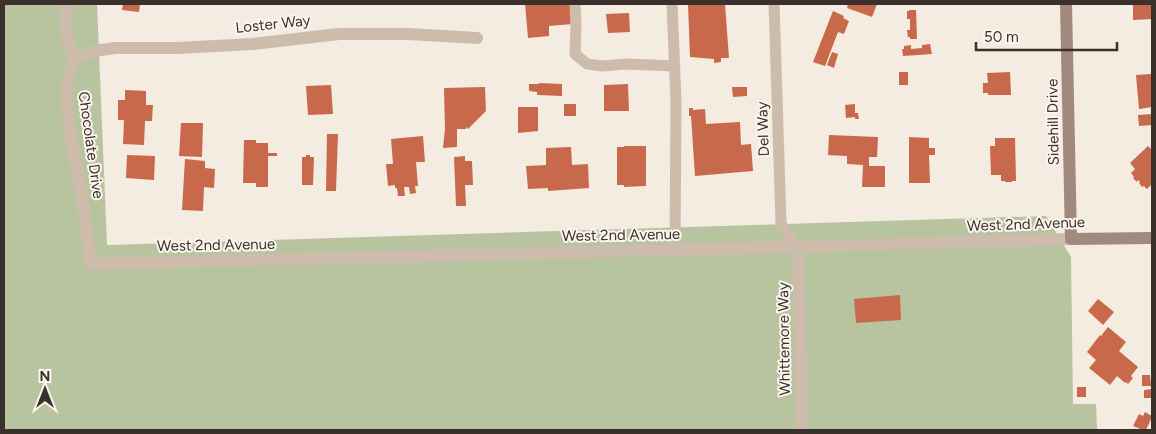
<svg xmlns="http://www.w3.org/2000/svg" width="1156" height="434" font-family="Figtree,sans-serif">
  <rect width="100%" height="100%" fill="#f4ebe1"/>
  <path fill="#b8c4a0" d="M4,4H97L107,245L1046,216L1071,257L1073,404H1096L1097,430H4Z"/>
  <g fill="#c8694b">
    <path d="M123,4H140L139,12L122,10Z"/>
    <path d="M525,4H571L573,24L549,26V36L528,38Z"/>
    <path d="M688,4H725L729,58H721V62L714,63V59L690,57Z"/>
    <path d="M848,4H877L872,17L847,8Z"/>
    <path d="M1133,4H1152V19L1133,20Z"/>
    <path d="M909,10H916L917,39H910V37H908L907,30H910V19H907V11H909Z"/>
    <path d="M833,11L844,16L843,18L849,21L844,34L838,32L825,66L813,62Z"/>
    <path d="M629,13L630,32L608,33L606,14Z"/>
    <path d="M930,44L932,54L903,56L902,49H904V46L911,45V49L922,48V45Z"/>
    <path d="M832,52L838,54L834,68L827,65Z"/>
    <rect x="899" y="72" width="9" height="13"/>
    <path d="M1010,72L1011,95H988V93H983V83H988L987,73Z"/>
    <path d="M1151,74L1152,107L1139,109L1136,75Z"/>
    <path d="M539,83L562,84V96L537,95V92L529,91V84H539Z"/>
    <path d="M628,84L629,111H604V85Z"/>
    <path d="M331,85L333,114L308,115L306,86Z"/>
    <path d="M485,87L486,111L468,129L466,127V129H457V147L443,148L445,129L444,88Z"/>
    <path d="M732,87H747V96L733,97Z"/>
    <path d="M125,90L146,91V105H153L152,121H145L144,145L123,144L124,120H118V100H125Z"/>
    <rect x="564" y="104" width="12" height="12"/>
    <path d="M855,104V113H858L859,119H855V117L846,118L845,105Z"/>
    <path d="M518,107H538V131L518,133Z"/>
    <path d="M689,108H693V110L705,109L706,124L740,122L741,145L751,144L753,171L695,176L691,116H689Z"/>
    <path d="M1152,114V125L1139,126L1138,115Z"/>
    <path d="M181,123H203L202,157L179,156Z"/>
    <path d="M327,134H338L336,191H326Z"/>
    <path d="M829,135L878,137L877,157H869V166H885V187H862L863,165L847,164V156L828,155Z"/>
    <path d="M423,136L425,162H416L418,186H415L416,193L410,194L409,187H404L405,196H398L397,188H395V185L388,186L386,164H393L391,139Z"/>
    <path d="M909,137L929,138V148H935V155H929L930,183H909Z"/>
    <path d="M995,138H1015L1016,181H1012V182H1005V181H1001V175H991L990,146H995Z"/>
    <path d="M244,140H256V143H268V153H277V156H268V187H256V183H243Z"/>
    <path d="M624,146H646V186L624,187V185H617V147H624Z"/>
    <path d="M1148,146L1152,150V184L1147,189L1144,186L1142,187L1139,183L1140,182L1138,180L1137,182L1133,178L1134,177L1131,173L1135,169L1130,163Z"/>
    <path d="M571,147L572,165L588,164L589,188L548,191V188L528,189L526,166L546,165V148Z"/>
    <path d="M127,155L155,156L154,180L126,178Z"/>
    <path d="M306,155H310V157H314L313,185H302V157H306Z"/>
    <path d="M465,156V161H472L473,185H465L466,206H456L454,157Z"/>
    <path d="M185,159L205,161V168L215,169L214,188L204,187L203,211L182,210Z"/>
    <path d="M900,295L901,320L856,323L854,299Z"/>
    <path d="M1098,299L1114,312L1103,325L1088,311Z"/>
    <path d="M1108,327L1126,342L1119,351L1138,367L1131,376L1133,378L1128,384L1126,382L1125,383L1117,376L1110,385L1089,368L1096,360L1087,352L1100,335L1101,336Z"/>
    <path d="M1142,375H1150L1151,386H1142Z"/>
    <rect x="1077" y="387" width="9" height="10"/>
    <path d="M1152,389V398H1144V390Z"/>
    <path d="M1145,412L1152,416V417L1146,430H1143L1133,426L1139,414L1143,416Z"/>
  </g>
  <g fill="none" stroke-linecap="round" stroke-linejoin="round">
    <g stroke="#cdbbac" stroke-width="11">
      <path d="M575,4L576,27L575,54L587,64L602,66L626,64L675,66"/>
      <path d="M672,4L676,101L675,250"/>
      <path d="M774,4L781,223L786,233L798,247"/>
    </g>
    <g stroke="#cdbbac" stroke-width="12">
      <path d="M67,4L66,28L68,42L75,59C70,68 67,75 67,85C66,116 73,149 79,180C84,208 87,236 91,264L675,250L1071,239"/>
      <path d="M75,59L94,51L115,48H177L253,44L339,34H408L477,38"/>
      <path d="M798,247L802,430"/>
    </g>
    <path stroke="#a18a7d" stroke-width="12" d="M1066,4L1071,239L1152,238"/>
  </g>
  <g text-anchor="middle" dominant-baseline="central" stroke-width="4" stroke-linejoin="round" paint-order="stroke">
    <g font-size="15" fill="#3b302b" stroke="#fbf5ee">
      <text transform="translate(273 24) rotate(-6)">Loster Way</text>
      <text transform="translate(1053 122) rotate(-91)">Sidehill Drive</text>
      <text transform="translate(763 129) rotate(-92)">Del Way</text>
      <text transform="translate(91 145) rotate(82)">Chocolate Drive</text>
      <text transform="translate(1026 224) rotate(-2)">West 2nd Avenue</text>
      <text transform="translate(621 235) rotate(-1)">West 2nd Avenue</text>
      <text transform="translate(216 245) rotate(-1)">West 2nd Avenue</text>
      <text transform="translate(784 339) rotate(-91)">Whittemore Way</text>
    </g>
  </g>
  <rect width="1156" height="434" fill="none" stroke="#3b302b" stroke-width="10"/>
  <g transform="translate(45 389)" stroke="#fbf5ee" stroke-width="4" paint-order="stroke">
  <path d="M0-4L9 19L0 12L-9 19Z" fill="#3b302b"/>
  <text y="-8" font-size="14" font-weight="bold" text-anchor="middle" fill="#3b302b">N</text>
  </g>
  <path d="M976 42v8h141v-8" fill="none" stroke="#3b302b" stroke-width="2.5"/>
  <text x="984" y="42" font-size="15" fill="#3b302b" stroke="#fbf5ee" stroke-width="4" paint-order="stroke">50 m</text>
</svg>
